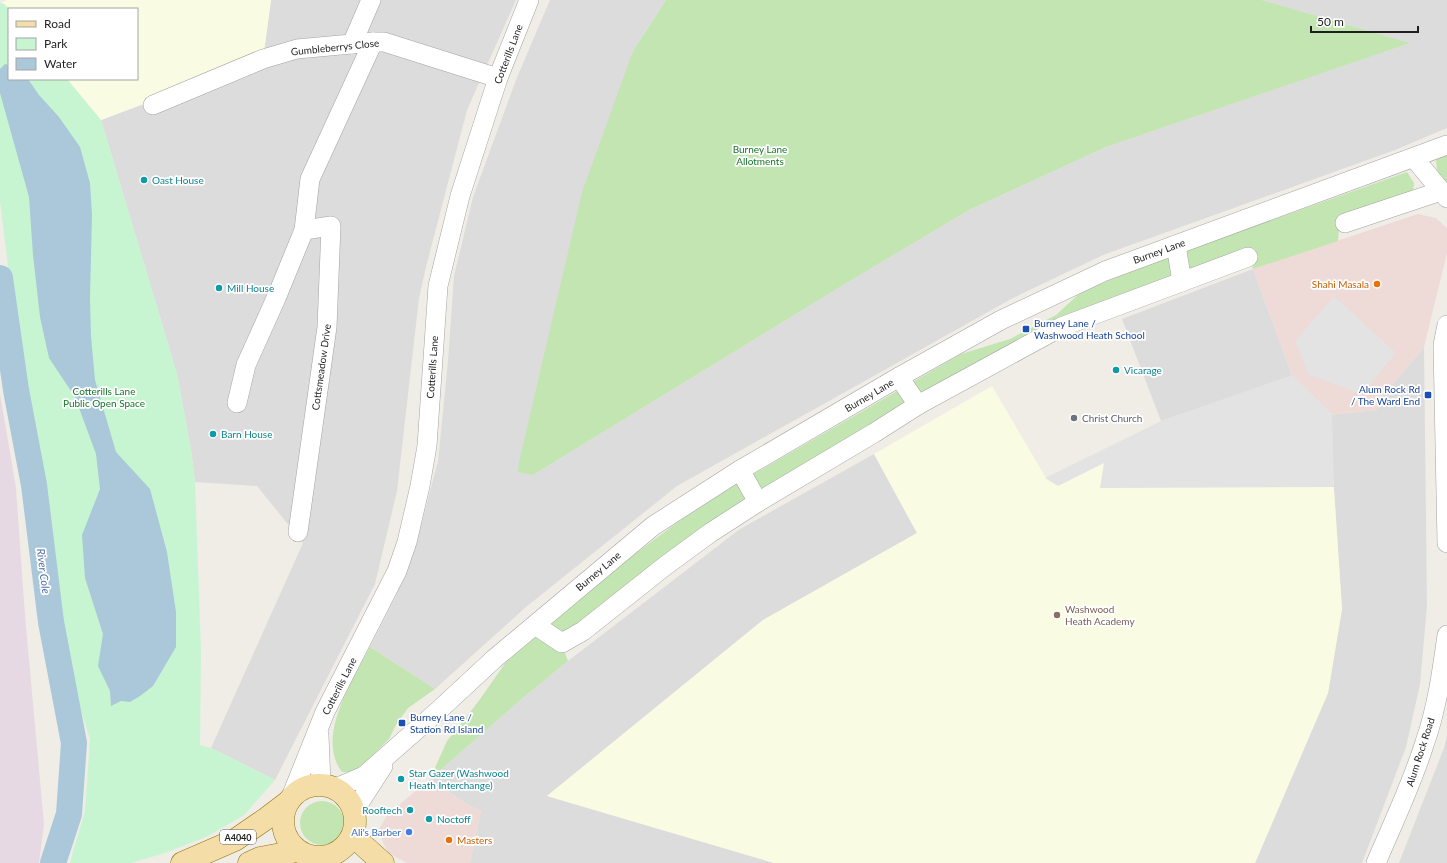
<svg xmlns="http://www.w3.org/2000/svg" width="1447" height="863" font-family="Lato,sans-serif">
  <rect width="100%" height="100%" fill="#efede6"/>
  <g fill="#dddcdc">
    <path d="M271,0H516L467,110L426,267L419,298L397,491L375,584L275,780L211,748L303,543L257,486L195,482L191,450L177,374L101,120L263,59Z"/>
    <path d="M550,0H666L633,51L533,475L845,284L969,210L1106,147L1409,43L1262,0H1447V128L1395,150L1103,255L1013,298L677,486L526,607L435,689L370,647L396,596L421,526L438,461L448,361L454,276L473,197L516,80Z"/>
    <path d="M1253,269L1292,375L1290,377L1161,421L1122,319Z"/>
    <path d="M1424,347L1427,606L1420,684L1406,747L1362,863H1255L1328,693L1342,609L1329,415L1376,410L1381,398Z"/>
    <path d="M874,454L917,533L763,620L547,796L774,863H470L481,811L468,805L430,779L524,697L568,661L740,529Z"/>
    <path d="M1447,735V863H1399L1444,748Z"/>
  </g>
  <g fill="#eedbd7">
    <path d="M1418,214L1436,218L1447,228V253L1424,347L1381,398L1376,410L1329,415L1290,377L1292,375L1253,269Z"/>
    <path d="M430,779L468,805L481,811L470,863H407L388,853L378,831L388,814Z"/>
  </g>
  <path fill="#e7d9e3" d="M0,394L16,488L25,616L44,824L39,863H0Z"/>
  <g fill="#f9fce2">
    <path d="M7,0H271L263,59L101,120L67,79H137V9H9L4,4L1,3Z"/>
    <path d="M992,386L1046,478L1161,421L1329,415L1342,609L1328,693L1255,863H774L547,796L763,620L917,533L874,454Z"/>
  </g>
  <g fill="#c3e5b1">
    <path d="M666,0H1262L1410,43L1106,147L969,210L845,284L533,475L518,472L519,462L582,192L633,51Z"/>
    <path d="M1447,155V184L1437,171L1436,160Z"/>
    <path d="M1407,172L1414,183L1413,191L1340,217L1338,241L1253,269L1249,251L987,363L577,627L558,636L568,661L524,697L430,779L447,741L478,702L506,662L592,586L682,519L733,486L961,354L1010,339L1056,315L1081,292L1162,259Z"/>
    <path d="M370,647L435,689L408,708L397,723L389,739L361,767L351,772H342C315,737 353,680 370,647Z"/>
    <circle cx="322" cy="823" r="22"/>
  </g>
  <path fill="#c7f5d1" d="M0,3L4,4L9,9V79H67L101,120L177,374L191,450L195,482L201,652L200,745L211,748L275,780L244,815L208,836L165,853L131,863H70L72,855L85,811L90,739L73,685L63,646L52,584L48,524L41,461L17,338L0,201Z"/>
  <g fill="#e3e3e3">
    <path d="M1334,296L1396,353L1362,394L1309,375L1295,341Z"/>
    <path d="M1292,375L1332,414L1334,487L1100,488L1104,463L1058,486L1045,478L1161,421Z"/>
  </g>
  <path fill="#aac8d9" d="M5,64L9,65V79H28L39,95L59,117L80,147L90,183L92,215L90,298L91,336L95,380L116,452L150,489L167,552L176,612V647L153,686L140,696L130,702L121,701L111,706L110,691L98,666L103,634L85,578L82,535L100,489L96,454L75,397L49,358L40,317L33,255L29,197L0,93V69Z"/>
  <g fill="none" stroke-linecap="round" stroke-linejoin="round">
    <path stroke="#aac8d9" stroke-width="26" d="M0,278L16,390L34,485L51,622L74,743L69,814L53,863"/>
    <defs>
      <g id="minor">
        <path d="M352,44L371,0"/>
        <path d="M153,105L263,59L297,49L373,42H384L498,78"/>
        <path d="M1414,158L1447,198"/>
        <path d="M1345,223L1441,191"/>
        <path d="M1176,245L1182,282"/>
        <path d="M1447,325L1443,345L1447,543"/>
        <path d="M899,377L918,405"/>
        <path d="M237,403L246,365L277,296L304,230L310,179L373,42"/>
        <path d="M740,470L758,502L874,433L918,405L1061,327L1248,257"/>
        <path d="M298,532L327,327L331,226L304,230"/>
        <path d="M535,625L562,643L583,631L665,566L710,533L758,502"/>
        <path d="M319,735L321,784"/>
        <path d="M336,788L364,776L438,711L494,659L653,526L740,470L899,377L1001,320L1105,271L1447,145"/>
        <path d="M291,797L325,712L397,571L407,542L420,486L427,446L438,286L460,196L498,78L529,0"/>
        <path d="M354,811L383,766"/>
        <path d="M1376,863C1393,823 1412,784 1425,742C1437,708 1442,671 1447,635"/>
      </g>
      <g id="major">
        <circle cx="319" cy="821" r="36"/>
        <path d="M354,834L363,845L383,863"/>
        <path d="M182,863L235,840L267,818L288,802"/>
        <path d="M249,863L260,858L297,851"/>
      </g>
    </defs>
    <use href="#minor" stroke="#a3a3a3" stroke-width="20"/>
    <use href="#major" stroke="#8d740d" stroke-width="23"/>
    <use href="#minor" stroke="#fff" stroke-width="19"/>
    <use href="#major" stroke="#f4dda6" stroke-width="22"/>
  </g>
  <g fill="#0f9aa8" stroke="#fff" stroke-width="1.5">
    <circle cx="144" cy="180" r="4"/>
    <circle cx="219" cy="288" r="4"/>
    <circle cx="1116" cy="370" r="4"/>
    <circle cx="213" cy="434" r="4"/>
    <circle cx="401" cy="779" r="4"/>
    <circle cx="410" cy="810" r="4"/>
    <circle cx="429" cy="819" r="4"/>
  </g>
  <g fill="#e8710a" stroke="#fff" stroke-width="1.5">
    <circle cx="1377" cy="284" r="4"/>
    <circle cx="449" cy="840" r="4"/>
  </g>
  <g fill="#1a4fb4" stroke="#fff" stroke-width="1.5">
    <rect x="1022" y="325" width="8" height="8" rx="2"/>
    <rect x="1424" y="391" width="8" height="8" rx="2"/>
    <rect x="398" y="719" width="8" height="8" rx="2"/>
  </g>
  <circle fill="#6b7280" stroke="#fff" stroke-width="1.5" cx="1074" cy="418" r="4"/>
  <circle fill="#8d6e63" stroke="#fff" stroke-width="1.5" cx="1057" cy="615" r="4"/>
  <circle fill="#3f7fe0" stroke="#fff" stroke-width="1.5" cx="409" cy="832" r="4"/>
  <g text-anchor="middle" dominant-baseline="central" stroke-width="3.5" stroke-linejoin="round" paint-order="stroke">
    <rect fill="#fff" stroke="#626262" stroke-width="1" x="220" y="830" width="36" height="14" rx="3"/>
    <g font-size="9" font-weight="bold" fill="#1f1f1f">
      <text x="238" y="837">A4040</text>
    </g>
    <g font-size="10" fill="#1f1f1f" stroke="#fff">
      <text transform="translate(335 47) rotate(-6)">Gumbleberrys Close</text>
      <text transform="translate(508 54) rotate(-69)">Cotterills Lane</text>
      <text transform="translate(1159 251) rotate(-20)">Burney Lane</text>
      <text transform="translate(321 367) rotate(-82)">Cottsmeadow Drive</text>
      <text transform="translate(432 367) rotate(-86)">Cotterills Lane</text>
      <text transform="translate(869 395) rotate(-31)">Burney Lane</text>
      <text transform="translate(598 571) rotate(-40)">Burney Lane</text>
      <text transform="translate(339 686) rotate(-63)">Cotterills Lane</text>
      <text transform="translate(1420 752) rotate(-72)">Alum Rock Road</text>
    </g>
    <g font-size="10" fill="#15752a" stroke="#fff">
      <text x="760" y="149">Burney Lane<tspan x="760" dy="12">Allotments</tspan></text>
      <text x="104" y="391">Cotterills Lane<tspan x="104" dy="12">Public Open Space</tspan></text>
    </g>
    <g font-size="10" fill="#0d838f" stroke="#fff" text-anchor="start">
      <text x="152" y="180">Oast House</text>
      <text x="227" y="288">Mill House</text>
      <text x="1124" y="370">Vicarage</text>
      <text x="221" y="434">Barn House</text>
      <text x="409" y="773">Star Gazer (Washwood<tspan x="409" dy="12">Heath Interchange)</tspan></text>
      <text x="402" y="810" text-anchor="end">Rooftech</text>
      <text x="437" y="819">Noctoff</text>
    </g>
    <g font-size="10" fill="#c56008" stroke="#fff" text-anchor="end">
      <text x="1369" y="284">Shahi Masala</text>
      <text x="457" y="840" text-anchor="start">Masters</text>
    </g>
    <g font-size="10" fill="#164399" stroke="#fff" text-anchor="start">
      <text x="1034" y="323">Burney Lane /<tspan x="1034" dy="12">Washwood Heath School</tspan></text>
      <text x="1420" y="389" text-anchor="end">Alum Rock Rd<tspan x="1420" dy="12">/ The Ward End</tspan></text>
      <text x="410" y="717">Burney Lane /<tspan x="410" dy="12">Station Rd Island</tspan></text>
    </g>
    <g font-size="10" fill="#5b616d" stroke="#fff" text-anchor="start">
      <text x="1082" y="418">Christ Church</text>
    </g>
    <g font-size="10" fill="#785e54" stroke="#fff" text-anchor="start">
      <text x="1065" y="609">Washwood<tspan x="1065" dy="12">Heath Academy</tspan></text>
    </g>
    <g font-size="10" fill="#366cbe" stroke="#fff" text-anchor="end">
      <text x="401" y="832">Ali's Barber</text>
    </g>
    <g font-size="11" font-style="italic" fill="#5372a7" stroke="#fff">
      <text transform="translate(44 571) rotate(83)">River Cole</text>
    </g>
  </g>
  <rect x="8" y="8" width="130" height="72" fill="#ffffff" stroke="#a5a5a5"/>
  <rect x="16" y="21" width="20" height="6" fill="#f4dda6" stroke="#a5a5a5"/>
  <text x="44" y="28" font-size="12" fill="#1f1f1f">Road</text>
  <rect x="16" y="38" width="20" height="12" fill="#c7f5d1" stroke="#a5a5a5"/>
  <text x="44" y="48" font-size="12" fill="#1f1f1f">Park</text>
  <rect x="16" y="58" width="20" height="12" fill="#aac8d9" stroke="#a5a5a5"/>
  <text x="44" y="68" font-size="12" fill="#1f1f1f">Water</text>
  <path d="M1311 26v6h107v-6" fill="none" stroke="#1f1f1f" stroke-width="2"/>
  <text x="1317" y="26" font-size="12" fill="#1f1f1f" stroke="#ffffff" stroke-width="3" paint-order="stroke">50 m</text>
</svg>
